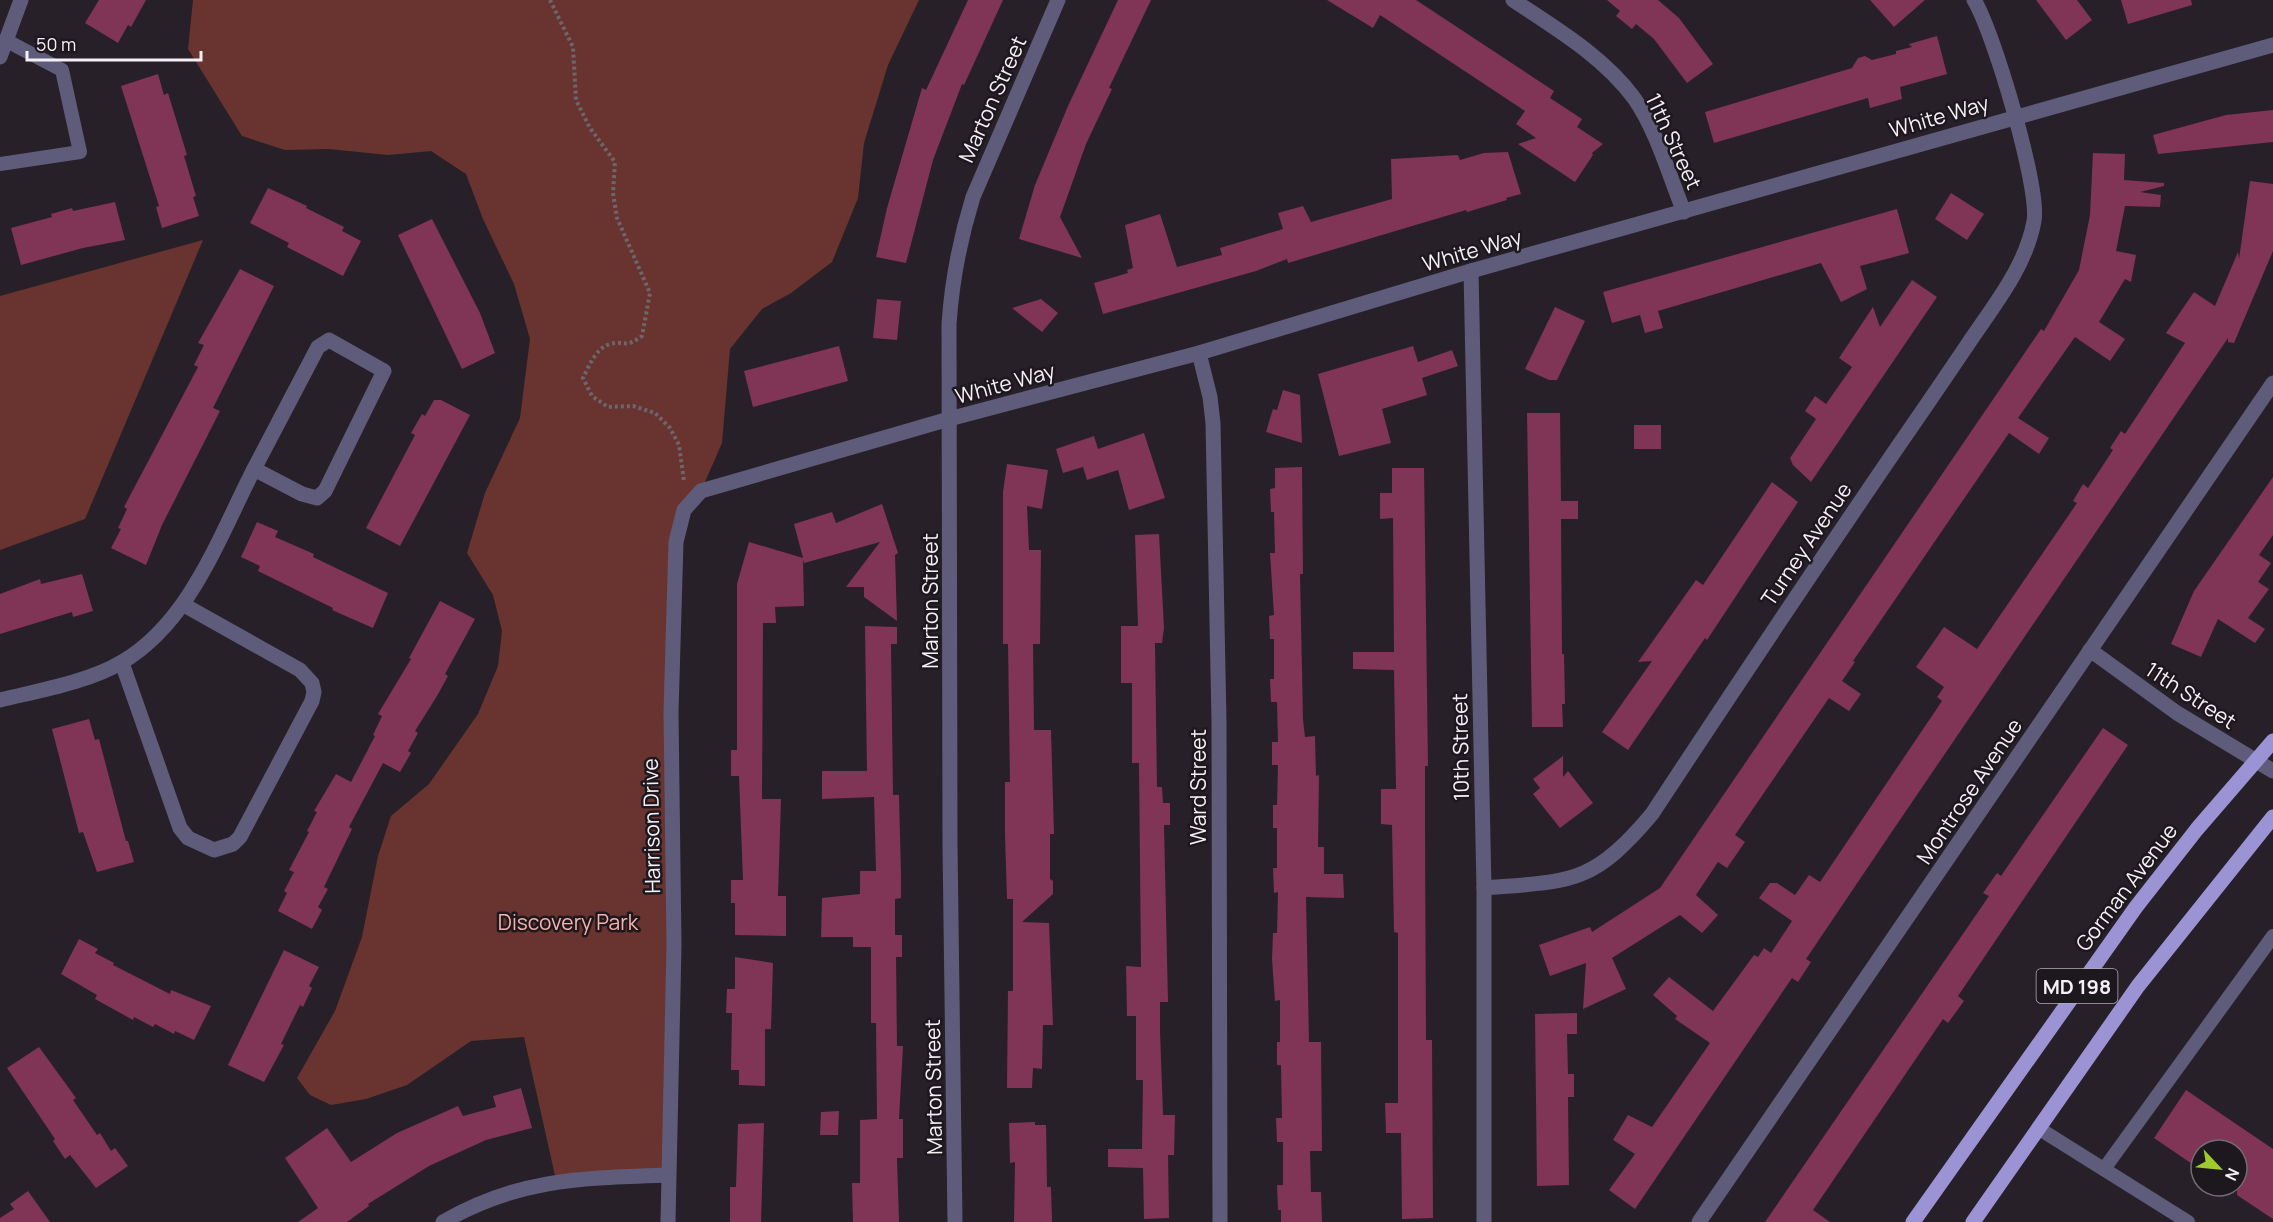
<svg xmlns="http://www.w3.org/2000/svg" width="2273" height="1222" font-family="Manrope,sans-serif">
  <rect width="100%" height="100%" fill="#272028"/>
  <g fill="#69342f">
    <path d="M193,0H919L888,65L864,143L858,198L832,262L791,293L762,309L730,349L722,443L701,491L681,516L668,1175L556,1180L524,1037L471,1041L407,1085L366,1099L331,1105L310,1095L297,1078L335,1011L362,937L378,856L391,816L429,784L478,714L498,666L502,631L493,595L467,553L485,493L520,418L530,339L514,284L483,219L466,174L431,151L388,155L329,149L285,150L242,136L188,49Z"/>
    <path d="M203,240L85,519L0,550V296Z"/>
  </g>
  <g fill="#803456">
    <path d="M99,0H146L131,27L128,25L118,43L85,23Z"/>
    <path d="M968,0H1003L964,85L962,84L933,160L906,263L876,257L887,208L922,88L926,90Z"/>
    <path d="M1118,0H1151L1109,88L1112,89L1086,144L1060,217L1082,258L1019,239L1035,185L1068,106Z"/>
    <path d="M1327,0H1416L1554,91L1550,98L1582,119L1577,127L1603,144L1592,153L1593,155L1575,182L1518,144L1536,138L1516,124L1525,111L1380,15L1373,28Z"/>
    <path d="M1607,0H1658L1679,18L1713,64L1687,83L1654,39L1636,24L1632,29L1616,16L1620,11Z"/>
    <path d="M1870,0H1925L1894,27Z"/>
    <path d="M2036,0H2077L2092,20L2066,40Z"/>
    <path d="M2121,0H2191L2192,5L2128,24Z"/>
    <path d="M1937,36L1947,74L1900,87L1902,99L1870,108L1868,98L1714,143L1705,112L1852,68L1858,58L1865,56L1872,60L1896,54V51L1912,47L1909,44Z"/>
    <path d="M158,74L164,95L168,93L187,155L184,156L196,196L193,197L199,216L162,228L156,207L159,206L121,86Z"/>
    <path d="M2273,110V142L2158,154L2153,135L2226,115Z"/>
    <path d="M1508,152L1521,194L1506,198L1507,200L1467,212L1466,210L1288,263L1287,259L1256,271L1103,314L1094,283L1128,273L1127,270L1133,268L1125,225L1160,214L1177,267L1222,255L1220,248L1283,229L1278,213L1303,206L1311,222L1392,199L1391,159L1458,155L1460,160L1484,153Z"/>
    <path d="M2093,153L2125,154L2124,180L2164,183V186L2140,192L2161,195L2160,207L2125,206L2116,251L2136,255L2131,282L2125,279L2099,322L2125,339L2110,361L2075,337L2018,418L2049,438L2039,454L2009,433L1853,661L1855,662L1842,681L1861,694L1849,711L1829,698L1735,835L1745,842L1727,868L1718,862L1696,895L1718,915L1702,933L1680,915L1612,958L1626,989L1583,1009L1586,963L1550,976L1539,945L1590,927L1592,932L1660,888L2041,329L2044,331L2079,270L2090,215Z"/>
    <path d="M2250,181L2273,184V251L2234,343L2228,342V338L1891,833L1806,959L1811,962L1798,982L1792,978L1635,1209L1609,1190L1635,1154L1613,1140L1628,1115L1652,1127L1710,1043L1675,1019L1677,1016L1653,995L1669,977L1713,1011L1754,955L1758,957L1764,948L1771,953L1792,921L1759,898L1770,883H1777L1795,895L1809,875L1820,882L1942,701L1937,697L1944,687L1916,667L1944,627L1977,649L2077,503L2073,501L2083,484L2088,488L2113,450L2110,448L2121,431L2125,434L2185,343L2166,333L2194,292L2215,306L2238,252L2239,259Z"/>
    <path d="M268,188L307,206L306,208L344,227L342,231L361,241L343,276L287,247L289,243L250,223Z"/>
    <path d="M1951,193L1984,214L1967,240L1935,219Z"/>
    <path d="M115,202L125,240L83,248L21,265L11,228L52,217L51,214L72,208L73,211Z"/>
    <path d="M1897,209L1909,253L1860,266L1867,289L1841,302L1821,263L1658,311L1663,328L1645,333L1640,315L1612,323L1603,292Z"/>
    <path d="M432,219L480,313L495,353L462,369L398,235Z"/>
    <path d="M240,269L274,286L213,408L220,411L162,525L146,565L111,548L121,529L118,528L127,509L124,507L198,367L194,365L204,345L198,343Z"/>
    <path d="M1912,280L1937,297L1811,482L1793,465L1790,458L1816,419L1805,411L1815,396L1826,404L1852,367L1839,358L1873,307L1880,327Z"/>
    <path d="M877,299L901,301L897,340L873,338Z"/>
    <path d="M1041,299L1058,313L1042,332L1012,308Z"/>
    <path d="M1555,307L1585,321L1557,380H1549L1525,369Z"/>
    <path d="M839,346L848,381L753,407L744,371Z"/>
    <path d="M1413,346L1418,362L1452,350L1458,366L1422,378L1427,395L1382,409L1391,443L1339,456L1318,374Z"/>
    <path d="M1283,390L1300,395L1302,443L1266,432L1273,409L1277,410Z"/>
    <path d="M434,400H441L470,415L400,546L366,528L415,435L411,433L422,414L425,416Z"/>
    <path d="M1527,413H1560L1561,501H1578V519H1561L1562,654H1564L1565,704H1562L1563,727H1532Z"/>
    <rect x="1634" y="425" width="27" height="24"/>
    <path d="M1144,433L1165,498L1129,510L1118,470L1087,480L1083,467L1063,473L1056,449L1094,436L1098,449Z"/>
    <path d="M1007,464L1048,470L1042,509L1027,506L1029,550H1041L1040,644H1033L1034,730H1051L1054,834H1050V879L1053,881V894L1022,922L1049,923L1053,1025H1043L1042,1069L1033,1068L1032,1088H1007L1008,991H1013V899H1007L1005,835V782H1010L1008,644H1003V492Z"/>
    <path d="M1302,467L1303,574H1300L1303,720L1305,737L1315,736L1316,776L1319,775L1318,847H1324V874H1343L1344,898L1306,897L1309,1042H1321L1322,1151H1310L1311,1192H1321L1322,1222H1281V1210H1278L1277,1185H1283V1142H1277L1276,1118H1282L1281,1065H1277V1042H1280V1000L1275,1001L1272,959L1273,933H1277L1278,892L1274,893L1273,868H1277V828H1273V805H1277L1278,765H1272V742H1278L1277,702H1271L1270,679H1274V639H1270L1269,616L1274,615L1270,553H1275L1274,512H1271L1270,489L1275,488V468Z"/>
    <path d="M1392,468H1424L1428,766H1425V829L1426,1040H1432L1433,1218L1402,1219L1401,1133H1386L1385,1103H1398V933L1394,932L1392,825L1381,824V789H1396L1394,670L1353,669V652H1394L1393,518L1380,519V493H1392Z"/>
    <path d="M2273,477V535L2259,555L2271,563L2258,582L2269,589L2248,618L2265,629L2255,643L2218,619L2201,657L2171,644L2194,591Z"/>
    <path d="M1772,482L1798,502L1707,640L1705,638L1628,750L1602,732L1652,661L1638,662L1696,580L1703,585Z"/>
    <path d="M882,504L898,553L895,555L897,621L864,597V587H846L880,542L804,563L803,559L804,606L775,607L776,623H763L762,799H781L778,896H786V936L735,935V903H731V880H743L739,776H731V750H737V584L749,542L803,558L794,524L832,512L836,523Z"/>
    <path d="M257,522L278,531L275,537L314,554L313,557L388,593L373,628L332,610L333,608L258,571L260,566L241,557Z"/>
    <path d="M1159,534L1164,628L1162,643H1155L1157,787H1162L1163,803H1170V825H1164L1168,1002H1160V1031L1163,1115H1175L1174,1155H1168L1169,1218L1144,1219L1143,1168L1108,1167V1149H1142L1143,1080H1136V1016H1127L1126,966L1141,967L1139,763H1132V683H1121V626H1138L1135,535Z"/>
    <path d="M82,574L93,611L73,617L72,612L0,634V594L40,579L41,584Z"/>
    <path d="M440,601L475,619L445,674L448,676L437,696L415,731L418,733L408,751L411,753L400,772L383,763L349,827L352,829L324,887L328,889L318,907L322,910L312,929L278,911L287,893L284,891L294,872L289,870L309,832L307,831L317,812L314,811L336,774L351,782L375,736L373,735L382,716L378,714L411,659L409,658Z"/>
    <path d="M865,626L897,627V644H891L893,795H899L901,875V898L895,899V935H902V957H896L897,1046H903L899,1119H903V1158H897L899,1222H853L852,1183H860V1120L877,1119L876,1023H871V947H853V937H821L822,898L860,894V871H876L874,797L822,799V771H867Z"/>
    <path d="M89,719L95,740L99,739L126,841H128L134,862L97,872L83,832L79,833L52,729Z"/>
    <path d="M2103,728L2128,745L1958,996L1964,1001L1948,1023L1943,1019L1813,1210L1830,1222H1765L1989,896L1983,893L1997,873L2001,876Z"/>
    <path d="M1563,756V777L1568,771L1593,803L1560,828L1533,794L1540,788L1533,779Z"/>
    <path d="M79,939L98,949L95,953L114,963L113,965L170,994L171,990L211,1006L194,1040L175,1031L174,1034L155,1024L153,1027L134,1017L133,1020L95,999L97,995L61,974Z"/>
    <path d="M284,950L319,967L309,986L312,988L303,1007L300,1005L281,1044L284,1045L264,1082L228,1065Z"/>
    <path d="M735,957L773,963L771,1029H765V1086L739,1085V1070H731L732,1013H726L727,989H735Z"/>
    <path d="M1577,1013V1034H1567L1568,1074H1574V1097H1568L1569,1185L1537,1186L1535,1014Z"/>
    <path d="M39,1047L76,1098L73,1100L97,1135L100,1133L111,1151L115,1148L128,1166L96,1188L70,1155L65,1159L53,1141L55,1139L7,1068Z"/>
    <path d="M521,1088L532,1128L486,1140L429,1166L368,1204L369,1206L347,1222H298L318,1208L285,1158L327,1128L351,1162L397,1133L458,1106L463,1116L496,1107L493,1096Z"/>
    <path d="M2186,1090L2273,1149V1219L2237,1195V1150H2201V1170L2154,1138Z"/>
    <path d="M839,1111L838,1135H820L821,1112Z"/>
    <path d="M1035,1122V1125H1046L1047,1187H1051L1052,1222H1014L1015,1162L1010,1163L1009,1123Z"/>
    <path d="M764,1123L761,1222H730V1187H736L738,1124Z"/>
    <path d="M28,1191L50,1222H0V1218L14,1209L10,1204Z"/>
  </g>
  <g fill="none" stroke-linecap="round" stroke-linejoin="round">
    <path stroke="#6d666d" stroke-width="4" stroke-dasharray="3 3" stroke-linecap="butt" d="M550,0L573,47L576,100L590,128L615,162L613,193L617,218L650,293L642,336C624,349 626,340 610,344C596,348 589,366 583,378L592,396L608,407L633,406L655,413L670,428L679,445L684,481"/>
    <g stroke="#5f5c7b" stroke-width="14">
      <path d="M0,164L80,152L62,70L7,41"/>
      <path d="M2038,1128L2188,1222"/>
      <path d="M2104,1169L2273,936"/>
    </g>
    <g stroke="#5f5c7b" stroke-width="15">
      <path d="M1513,0C1555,28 1603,56 1634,98C1657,131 1669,175 1684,212"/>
      <path d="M0,57L21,0"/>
      <path d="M1471,271L1484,888V1222"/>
      <path d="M329,340L384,371L325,491L317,498L302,494L254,469L318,347Z"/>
      <path d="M1199,353L1210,397L1213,423L1219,721L1220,1222"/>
      <path d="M2090,650L2177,713L2273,771"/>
      <path d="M122,663L180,828L188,838L214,850L233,844L240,837L312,701L314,692L312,683L300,670L184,605"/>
      <path d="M0,700C37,691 89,682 122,662C190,622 219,537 254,469"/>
      <path d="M1484,888C1572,881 1592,885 1652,814C1734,689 1817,565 1901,442C1924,409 1947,375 1970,341C1995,304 2026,266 2034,221C2040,188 1993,30 1974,0"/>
      <path d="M443,1222C519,1178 583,1178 668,1175"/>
      <path d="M668,1222L674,945L671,712L676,542L684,510L701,491L949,419L1199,353L1471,271L2273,45"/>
      <path d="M955,1222L950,845L949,324C952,280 960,239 973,197L1058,0"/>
      <path d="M1699,1222L2273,383"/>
    </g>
    <g stroke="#9c93d5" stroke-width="15">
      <path d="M1913,1222L2136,907L2197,829L2273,741"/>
      <path d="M1973,1222L2138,986L2273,817"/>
    </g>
  </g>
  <g text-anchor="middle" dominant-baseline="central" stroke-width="5" stroke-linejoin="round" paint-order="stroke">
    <rect fill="#1d171e" stroke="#b4afb4" stroke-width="1.5" x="2036.5" y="969" width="81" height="34" rx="4.5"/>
    <g font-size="20" font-weight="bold" fill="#f5f0f5">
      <text x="2077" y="986">MD 198</text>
    </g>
    <g font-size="21" fill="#f5f0f5" stroke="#1d171e">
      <text transform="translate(992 99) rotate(-66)">Marton Street</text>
      <text transform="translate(1939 116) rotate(-16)">White Way</text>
      <text transform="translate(1674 141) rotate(65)">11th Street</text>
      <text transform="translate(1472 250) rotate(-16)">White Way</text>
      <text transform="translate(1005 383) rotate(-15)">White Way</text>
      <text transform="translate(1806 544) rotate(-56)">Turney Avenue</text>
      <text transform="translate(930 601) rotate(-90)">Marton Street</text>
      <text transform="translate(2191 695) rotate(33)">11th Street</text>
      <text transform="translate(1460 747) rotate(-91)">10th Street</text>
      <text transform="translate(1198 787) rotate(-90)">Ward Street</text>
      <text transform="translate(1969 791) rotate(-56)">Montrose Avenue</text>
      <text transform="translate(651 826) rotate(-91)">Harrison Drive</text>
      <text transform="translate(2126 887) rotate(-53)">Gorman Avenue</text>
      <text transform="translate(933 1087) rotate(-91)">Marton Street</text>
    </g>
    <g font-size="21" fill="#f8b1a8" stroke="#1d171e">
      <text x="568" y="922">Discovery Park</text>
    </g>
  </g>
  <g transform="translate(2219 1168) rotate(116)"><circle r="28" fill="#1d171e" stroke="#736e74" stroke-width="1.5"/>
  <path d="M0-4.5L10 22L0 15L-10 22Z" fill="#9fca2d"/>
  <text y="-9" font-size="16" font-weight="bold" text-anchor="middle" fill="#f5f0f5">N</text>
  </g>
  <path d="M27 51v9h174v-9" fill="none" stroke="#f5f0f5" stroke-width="3"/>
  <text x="36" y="51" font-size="18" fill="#f5f0f5" stroke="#1d171e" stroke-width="4.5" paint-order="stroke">50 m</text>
</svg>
